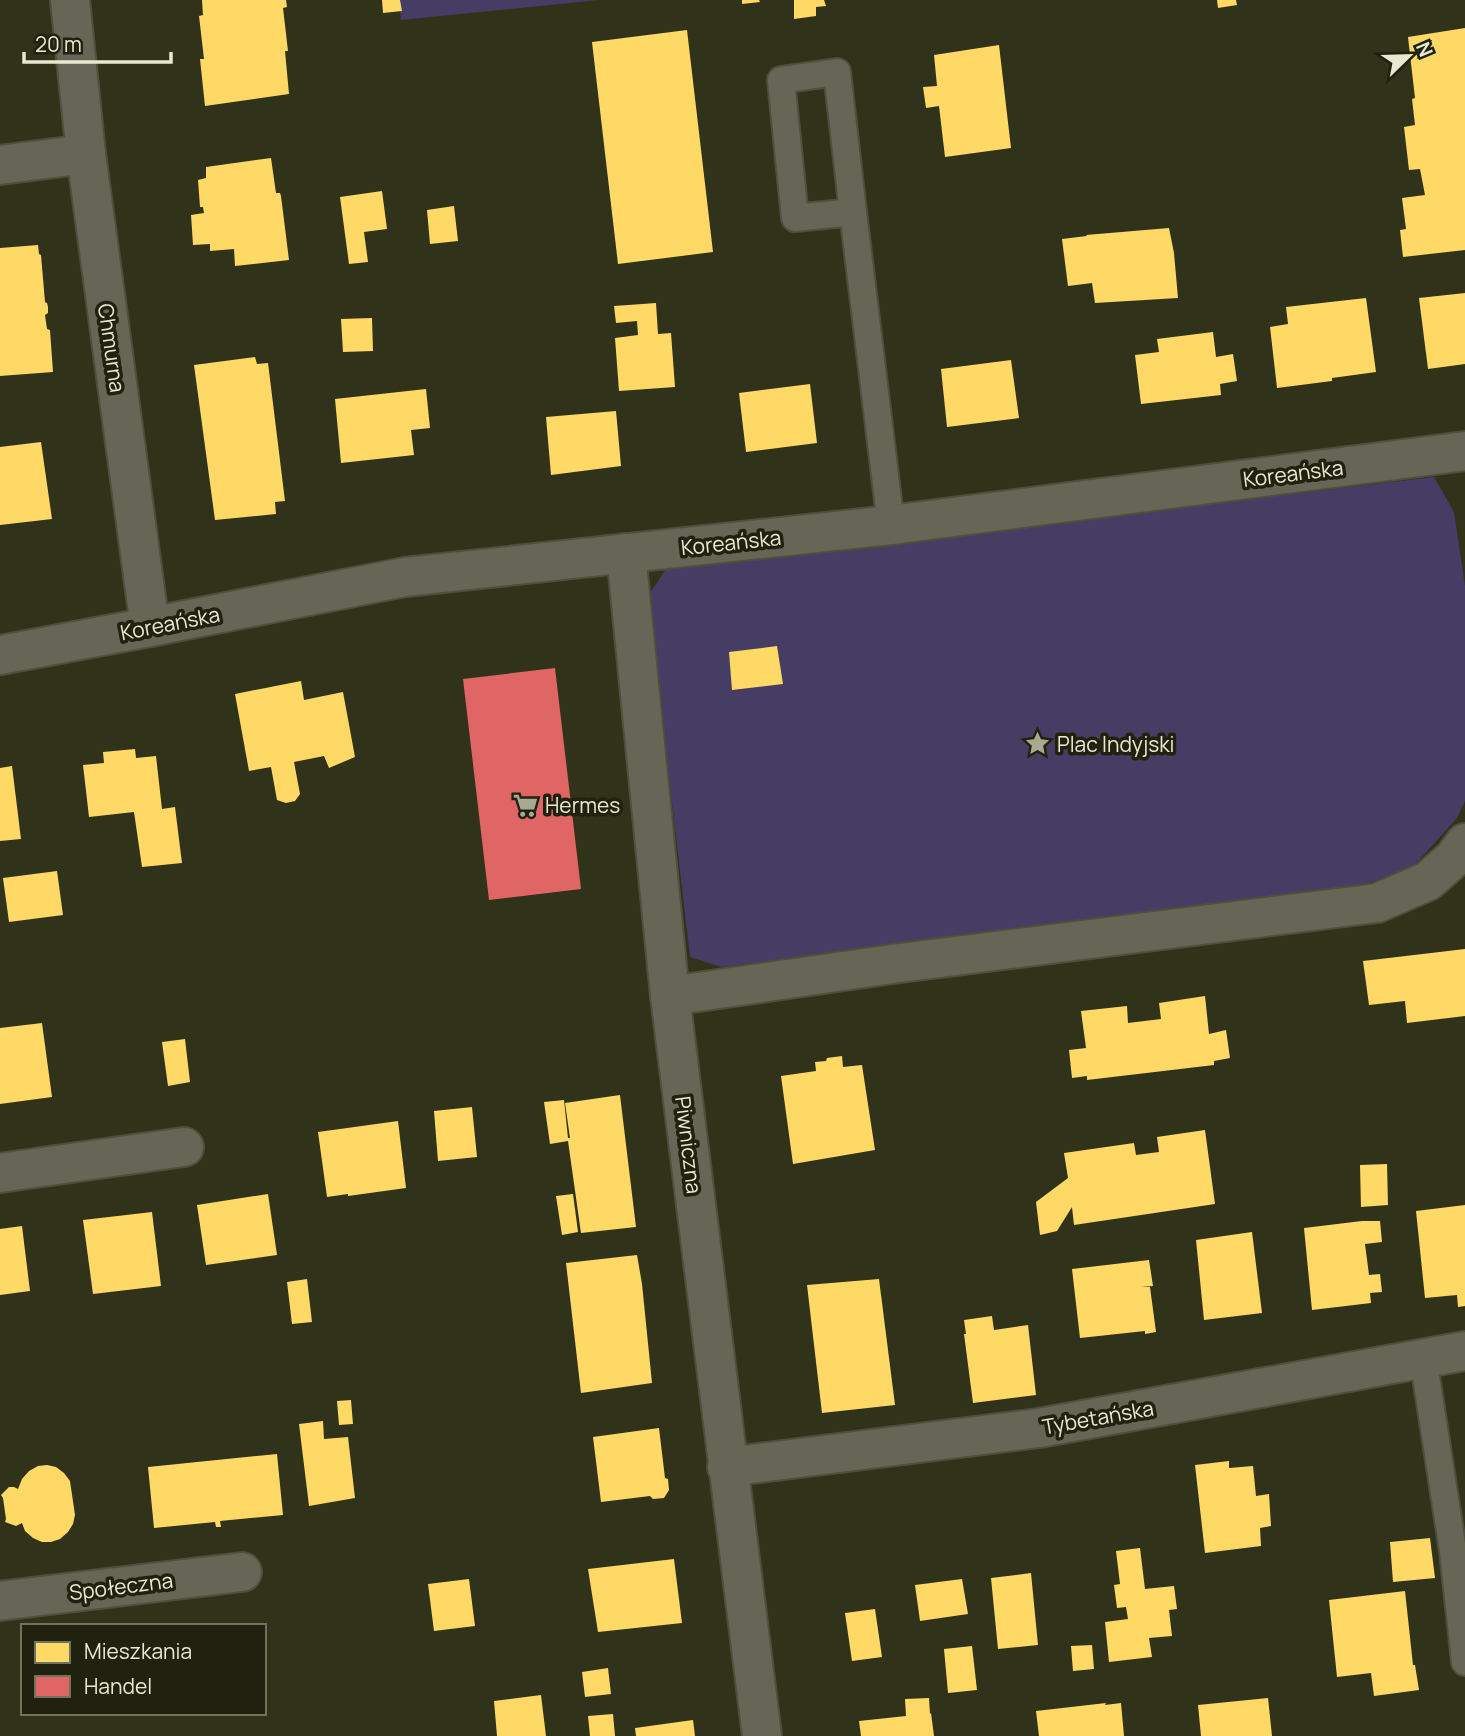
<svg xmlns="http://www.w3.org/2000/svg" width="1465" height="1736" font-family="Manrope,sans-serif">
  <rect width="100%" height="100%" fill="#31321a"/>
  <g fill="#463d64">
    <path d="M399,0H599L401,20Z"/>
    <path d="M1434,477L1454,512L1465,586V801L1457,818L1412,868L1357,887L1312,895L721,967L690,957L648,596L666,569Z"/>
  </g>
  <g fill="#ffd966">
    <path d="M202,0H286L287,7L283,8L288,51H285L289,94L205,106L200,59H204L199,16L203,15Z"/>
    <path d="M382,0H400L402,11L383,13Z"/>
    <path d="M742,0H759L760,2L742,4Z"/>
    <path d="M794,0H824L826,6L816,7V16L794,19Z"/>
    <path d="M1217,0H1236L1237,5L1218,8Z"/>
    <path d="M1465,28V250L1403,257L1400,230L1406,229L1402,198L1425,195L1420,169L1409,170L1404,127L1415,125L1412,99L1415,98L1408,37Z"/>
    <path d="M687,30L713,252L618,264L592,42Z"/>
    <path d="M999,45L1011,148L945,157L939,106L926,108L923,87L937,86L934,55Z"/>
    <path d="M271,158L276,193H280L281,196L289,260L235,266L234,249L210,251V244L193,245L191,215L204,213L203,207H200L198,180L206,178V167Z"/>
    <path d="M382,191L387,229L364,232L368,262L349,264L340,197Z"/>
    <path d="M454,206L458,241L430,244L427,210Z"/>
    <path d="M1169,228L1174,253L1178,298L1095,303L1092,283L1068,286L1062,239L1087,236L1086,235Z"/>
    <path d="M38,245L39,254L41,255L45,302L47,303L48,307V313L45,315L47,329L50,330L53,372L0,376V248Z"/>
    <path d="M1465,293V364L1428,369L1419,298Z"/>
    <path d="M1366,298L1376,372L1332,378V381L1277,388L1270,327L1288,324L1286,307Z"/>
    <path d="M656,303L658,334L671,333L675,387L619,391L615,338L638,335L637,321L616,323L614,306Z"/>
    <path d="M372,318L373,351L343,352L341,319Z"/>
    <path d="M1213,332L1216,357L1233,354L1237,381L1220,384L1221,395L1141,404L1135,355L1159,352L1157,339Z"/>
    <path d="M255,357L257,364L268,363L285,501L275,502L276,514L215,520L194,365Z"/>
    <path d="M1011,360L1019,418L947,427L941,369Z"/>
    <path d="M810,384L817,443L746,452L739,393Z"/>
    <path d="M426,389L430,428L411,430L414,455L341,463L335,399Z"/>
    <path d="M616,411L621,466L551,475L546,417Z"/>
    <path d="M41,442L52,519L0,525V447Z"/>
    <path d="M777,646L783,684L732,690L729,652Z"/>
    <path d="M301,681L304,700L343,692L355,757L329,768L324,756L294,762L300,794L295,801L286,803L277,800L271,767L249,771L235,694Z"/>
    <path d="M135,749L136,758L156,756L162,809L175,807L182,863L142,867L134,812L89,817L83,765L104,763L103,752Z"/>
    <path d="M12,766L21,839L0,841V768Z"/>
    <path d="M57,871L63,915L9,922L3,878Z"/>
    <path d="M1465,949V1016L1407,1023L1405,1001L1369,1005L1363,961Z"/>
    <path d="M1205,996L1209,1034L1226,1030L1230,1058L1214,1061V1065L1087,1080V1076L1072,1078L1069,1050L1086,1048L1081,1011L1127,1006L1128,1023L1161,1019L1159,1003Z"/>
    <path d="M42,1023L52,1097L0,1104V1028Z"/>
    <path d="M185,1039L190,1082L168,1086L162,1042Z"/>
    <path d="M842,1056L843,1067L862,1065L875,1150L793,1164L781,1076L816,1071L815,1062L826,1061L827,1058Z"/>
    <path d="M620,1095L636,1227L581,1233L568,1141L550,1144L544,1102L564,1100L568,1138H570L565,1103Z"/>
    <path d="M472,1107L477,1157L438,1161L434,1111Z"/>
    <path d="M398,1121L406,1188L348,1196V1194L327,1197L318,1132Z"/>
    <path d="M1205,1130L1215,1204L1074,1225L1072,1207L1057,1231L1040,1235L1036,1202L1068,1178L1064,1153L1134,1143L1136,1155L1159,1152L1157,1137Z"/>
    <path d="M1387,1164L1388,1205L1361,1207L1360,1165Z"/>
    <path d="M268,1194L277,1255L206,1265L197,1205Z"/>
    <path d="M573,1194L578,1232L562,1235L556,1196Z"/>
    <path d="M1465,1205V1306L1458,1307L1457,1295L1425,1298L1416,1211Z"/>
    <path d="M152,1212L161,1286L93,1294L83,1220Z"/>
    <path d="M1362,1221H1380L1382,1242L1365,1244L1369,1275L1380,1274L1382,1292L1370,1293L1371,1303L1312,1310L1304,1228Z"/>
    <path d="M22,1226L30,1291L0,1295V1229Z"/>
    <path d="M1252,1232L1262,1313L1204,1320L1196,1240Z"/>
    <path d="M637,1255L642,1284L652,1383L581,1393L566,1263Z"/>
    <path d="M1149,1260L1153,1286L1141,1287H1150L1156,1332L1145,1334V1331L1080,1338L1072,1269Z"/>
    <path d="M307,1279L312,1322L292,1324L287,1282Z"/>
    <path d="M879,1279L895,1405L822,1413L807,1285Z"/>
    <path d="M992,1316L994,1330L1028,1325L1036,1395L973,1403L964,1334H966L964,1320Z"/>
    <path d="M351,1400L353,1424L339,1425L337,1401Z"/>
    <path d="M323,1421L324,1439L348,1437L355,1498L309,1506L299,1424Z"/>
    <path d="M659,1428L665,1478L668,1479L669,1490L664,1498L653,1499L650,1496L601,1502L593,1437Z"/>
    <path d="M277,1454L283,1515L220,1521L221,1527H216L215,1522L154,1528L148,1467Z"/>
    <path d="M1229,1461V1468L1253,1466L1256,1496L1269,1494L1271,1526L1260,1528L1261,1546L1205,1553L1195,1465Z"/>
    <path d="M47,1465L56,1467L64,1473L70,1481L75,1515L73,1524L68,1532L60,1539L51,1542H42L33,1538L25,1531L22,1523L16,1526L5,1522L6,1519L3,1498L1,1495L9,1487H14L18,1489L22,1479L29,1471L38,1466Z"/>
    <path d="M1430,1538L1435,1578L1393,1582L1390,1542Z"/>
    <path d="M1140,1548L1145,1589L1174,1586L1177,1609L1169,1610L1172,1636L1149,1638L1152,1657L1109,1662L1105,1622L1128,1619L1126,1607L1117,1608L1114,1585L1120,1584L1116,1551Z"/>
    <path d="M674,1559L682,1623L598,1632L588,1569Z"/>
    <path d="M1031,1573L1038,1645L998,1649L991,1578Z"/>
    <path d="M469,1579L475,1626L434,1631L428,1584Z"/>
    <path d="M962,1579L968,1614L920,1621L915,1585Z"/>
    <path d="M1405,1591L1413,1665H1415L1419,1690L1374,1696L1371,1673L1337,1677L1329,1600Z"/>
    <path d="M875,1609L882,1657L852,1661L845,1613Z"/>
    <path d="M1092,1645L1094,1669L1073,1671L1071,1646Z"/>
    <path d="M972,1646L977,1690L948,1693L944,1649Z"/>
    <path d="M608,1668L611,1694L585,1697L582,1672Z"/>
    <path d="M541,1695L546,1736H497L494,1701Z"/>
    <path d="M929,1698L930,1714L931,1713L934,1736H861L859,1721L906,1716L905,1699Z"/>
    <path d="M1268,1698L1272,1736H1201L1198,1705Z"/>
    <path d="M1106,1703L1105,1705L1121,1703L1124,1736H1039L1036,1711Z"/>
    <path d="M613,1714L615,1736H590L588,1716Z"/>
    <path d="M693,1720L695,1736H636L635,1728Z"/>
  </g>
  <path fill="#e06666" d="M555,668L581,889L489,900L463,679Z"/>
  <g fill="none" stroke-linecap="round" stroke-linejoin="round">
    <defs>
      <g id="service">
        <path d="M853,212L795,218L781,80L837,72L853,212L891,525"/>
        <path d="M1423,1357L1453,1551L1465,1662"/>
      </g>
      <g id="minor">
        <path d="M70,0L86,154L150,627"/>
        <path d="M0,165L86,154"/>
        <path d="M626,553L670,996L762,1736"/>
        <path d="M670,996L892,964L1377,903L1428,881L1454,858L1465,843"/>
        <path d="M0,1173L184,1147"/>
        <path d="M727,1467L1039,1428L1465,1351"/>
        <path d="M0,1601L242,1572"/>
      </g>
      <path id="tertiary" d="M0,655L150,627L405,577L891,525L1465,451"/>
    </defs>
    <use href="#service" stroke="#4e4f3c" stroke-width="30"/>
    <use href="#minor" stroke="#4e4f3c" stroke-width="42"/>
    <use href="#tertiary" stroke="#4e4f3c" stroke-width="42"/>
    <use href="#service" stroke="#656655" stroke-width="26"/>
    <use href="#minor" stroke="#656655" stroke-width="38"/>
    <use href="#tertiary" stroke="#656655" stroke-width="38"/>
  </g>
  <defs>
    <symbol id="sight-bare" viewBox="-9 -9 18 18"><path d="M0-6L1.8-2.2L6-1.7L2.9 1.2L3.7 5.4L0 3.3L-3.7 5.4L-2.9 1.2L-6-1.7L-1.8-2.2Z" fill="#a7a991" stroke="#20220f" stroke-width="2.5" paint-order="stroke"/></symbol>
    <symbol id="supermarket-bare" viewBox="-9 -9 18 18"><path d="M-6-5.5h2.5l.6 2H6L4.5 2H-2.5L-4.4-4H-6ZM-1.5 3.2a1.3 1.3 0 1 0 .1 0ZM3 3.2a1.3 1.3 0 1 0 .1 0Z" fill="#a7a991" stroke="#20220f" stroke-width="2.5" paint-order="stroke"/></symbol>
  </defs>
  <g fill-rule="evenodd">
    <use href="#sight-bare" x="1020" y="726" width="35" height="35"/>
    <use href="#supermarket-bare" x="508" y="788" width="35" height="35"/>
  </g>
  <g text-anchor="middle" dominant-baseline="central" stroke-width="7" stroke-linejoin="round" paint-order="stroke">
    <g font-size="21" fill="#e7e9d1" stroke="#20220f">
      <text transform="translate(112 348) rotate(82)">Chmurna</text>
      <text transform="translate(1293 473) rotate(-7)">Koreańska</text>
      <text transform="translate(731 542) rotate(-6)">Koreańska</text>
      <text transform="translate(170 623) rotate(-11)">Koreańska</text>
      <text transform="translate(689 1145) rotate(83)">Piwniczna</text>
      <text transform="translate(1098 1417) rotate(-10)">Tybetańska</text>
      <text transform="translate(121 1586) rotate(-7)">Społeczna</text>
    </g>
    <g font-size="21" fill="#e7e9d1" stroke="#20220f" text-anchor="start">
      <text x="1057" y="744">Plac Indyjski</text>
      <text x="545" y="805">Hermes</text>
    </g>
  </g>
  <rect x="21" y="1624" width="245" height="91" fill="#20220f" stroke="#70725d" stroke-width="2"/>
  <rect x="35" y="1642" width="35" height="21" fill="#ffd966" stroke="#70725d" stroke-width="2"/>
  <text x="84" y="1659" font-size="21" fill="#e7e9d1">Mieszkania</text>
  <rect x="35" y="1676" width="35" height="21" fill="#e06666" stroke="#70725d" stroke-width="2"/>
  <text x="84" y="1694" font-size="21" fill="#e7e9d1">Handel</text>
  <g transform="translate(1409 56) rotate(67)" stroke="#20220f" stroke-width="5" paint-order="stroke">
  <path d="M0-5L12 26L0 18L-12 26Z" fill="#e7e9d1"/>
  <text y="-10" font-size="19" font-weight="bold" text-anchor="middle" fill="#e7e9d1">N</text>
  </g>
  <path d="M24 52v10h147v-10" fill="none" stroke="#e7e9d1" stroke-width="3.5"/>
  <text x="35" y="52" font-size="21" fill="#e7e9d1" stroke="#20220f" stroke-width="5" paint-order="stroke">20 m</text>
</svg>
